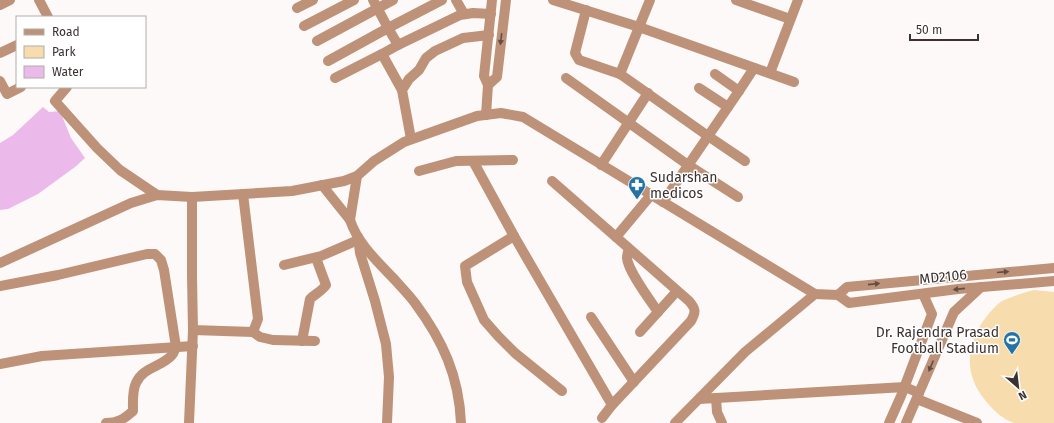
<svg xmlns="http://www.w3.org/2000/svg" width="1054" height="423" font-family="'Fira Sans',sans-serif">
  <rect width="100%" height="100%" fill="#fdf9f8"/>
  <path fill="#f7dcad" d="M1034,290L1054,292V423C1045,423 1036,423 1026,423C1022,423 1018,423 1014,423C1002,419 993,410 985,400C963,374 966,342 987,316C991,311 996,305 1002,301C1012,296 1023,293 1034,290Z"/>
  <path fill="#ebbaea" d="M43,107L49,112L60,111L71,138L85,158L75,167L38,194L8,209L0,210V143L13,135Z"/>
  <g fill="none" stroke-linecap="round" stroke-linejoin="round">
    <g stroke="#be9278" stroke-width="10">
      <path d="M39,0L48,17"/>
      <path d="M373,0L388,28L442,0"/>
      <path d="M456,0L464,14"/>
      <path d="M553,0L639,27L794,82"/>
      <path d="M736,0L790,19"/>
      <path d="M0,5L10,0"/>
      <path d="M297,8L313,0"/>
      <path d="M586,10L575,53L579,60L620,74L708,136L745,161"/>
      <path d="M304,26L354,0"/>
      <path d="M317,41L393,0"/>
      <path d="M398,45L460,15L473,13L491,14"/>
      <path d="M0,53L17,45"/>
      <path d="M328,61L388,28L398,45L382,54L402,90"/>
      <path d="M770,73L798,0"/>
      <path d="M620,74L650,0"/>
      <path d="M715,74L739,91"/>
      <path d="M335,78L382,54"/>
      <path d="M566,78L688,165L738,197"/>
      <path d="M0,81L7,94L21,87"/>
      <path d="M488,85L497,77L506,0"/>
      <path d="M67,87L55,101L97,148L120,170L157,195"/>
      <path d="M699,88L728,107"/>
      <path d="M486,115L488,85L484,76L492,0"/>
      <path d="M411,139L402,90L409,79L419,70L426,58L435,51L463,38L489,35"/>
      <path d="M473,161L514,236L465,266L467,282L484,320L498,336L515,353L562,391"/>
      <path d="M601,165L648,93"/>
      <path d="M419,171L456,161L513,160"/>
      <path d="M552,181L616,237"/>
      <path d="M322,185L350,220C358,244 378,262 395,280C402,288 409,295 415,303C443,341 459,376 461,423"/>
      <path d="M243,194L258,319L253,332"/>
      <path d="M663,202L739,91L754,68"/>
      <path d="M350,220L357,176"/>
      <path d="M514,236L612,405"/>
      <path d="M358,237L360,253L375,301L386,344L389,377L387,423"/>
      <path d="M629,249C628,252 627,254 627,258C628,271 650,300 658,312"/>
      <path d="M0,263L131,203L157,195L192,197L292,191L344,181L357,176L374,161L404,142L477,116L501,113L523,117L815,294L838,295L847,287L1054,268"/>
      <path d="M284,265L321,256L358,240"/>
      <path d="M0,286L58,275L147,254H155L161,260L164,270L176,347C175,349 174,353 172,355C162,367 143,367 136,383C132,391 133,403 133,411C124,419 118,423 106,423"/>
      <path d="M838,295L849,303L958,289L1054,281"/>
      <path d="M591,317L634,382"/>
      <path d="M193,330L253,332L260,337L273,340L315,341"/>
      <path d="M640,332L677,291"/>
      <path d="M302,341L310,299C315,294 322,291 326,285L316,258"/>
      <path d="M0,364L42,356L193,346"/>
      <path d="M716,398L717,412L722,423"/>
      <path d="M699,399L905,387L919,393"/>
      <path d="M917,399L977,423"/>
      <path d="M602,418L612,405L691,321C696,312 696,309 689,301L616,237L651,195"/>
      <path d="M189,423L193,330L192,276V197"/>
      <path d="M675,423L745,352L815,294"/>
      <path d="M889,423L901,396L932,314L923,294"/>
      <path d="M906,423L954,312L981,287"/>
    </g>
  </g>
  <defs><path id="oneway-solid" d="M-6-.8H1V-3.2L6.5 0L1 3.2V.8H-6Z"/></defs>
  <g fill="#624e46">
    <use href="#oneway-solid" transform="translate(501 39) rotate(97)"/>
    <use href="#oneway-solid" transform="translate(1003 272) rotate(-5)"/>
    <use href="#oneway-solid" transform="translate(874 284) rotate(-6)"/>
    <use href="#oneway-solid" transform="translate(959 289) rotate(174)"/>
    <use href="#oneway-solid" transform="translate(931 366) rotate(113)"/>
  </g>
  <defs>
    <symbol id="pharmacy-pin" viewBox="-11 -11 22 30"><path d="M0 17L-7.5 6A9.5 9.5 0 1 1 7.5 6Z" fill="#2572a5" stroke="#fff"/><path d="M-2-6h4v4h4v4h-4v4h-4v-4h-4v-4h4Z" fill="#fff"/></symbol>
    <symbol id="stadium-pin" viewBox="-11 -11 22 30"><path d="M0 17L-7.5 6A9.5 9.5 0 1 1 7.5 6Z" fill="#2572a5" stroke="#fff"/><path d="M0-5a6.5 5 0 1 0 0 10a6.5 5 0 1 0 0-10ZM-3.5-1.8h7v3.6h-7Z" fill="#fff"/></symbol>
  </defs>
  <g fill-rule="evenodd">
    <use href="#pharmacy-pin" x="627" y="175" width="20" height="27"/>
    <use href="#stadium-pin" x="1002" y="330" width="20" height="27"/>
  </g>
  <g text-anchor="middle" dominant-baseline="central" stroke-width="3" stroke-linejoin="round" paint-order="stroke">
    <g font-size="14" fill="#3a3130" stroke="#fff" text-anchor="start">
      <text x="650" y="177">Sudarshan<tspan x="650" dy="16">medicos</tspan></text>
      <text x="999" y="332" text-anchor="end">Dr. Rajendra Prasad<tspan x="999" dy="16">Football Stadium</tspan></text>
    </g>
    <g font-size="14" fill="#3a3130" stroke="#fff">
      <text transform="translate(943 277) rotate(-6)">MD2106</text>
    </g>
  </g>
  <rect x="16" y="16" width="130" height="72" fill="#ffffff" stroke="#b0adac"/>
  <rect x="24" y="29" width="20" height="6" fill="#be9278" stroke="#b0adac"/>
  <text x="52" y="36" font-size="12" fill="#3a3130">Road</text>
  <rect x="24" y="46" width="20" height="12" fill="#f7dcad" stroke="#b0adac"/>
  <text x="52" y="56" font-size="12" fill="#3a3130">Park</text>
  <rect x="24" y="66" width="20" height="12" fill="#ebbaea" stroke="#b0adac"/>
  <text x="52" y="76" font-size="12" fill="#3a3130">Water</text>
  <g transform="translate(1018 387) rotate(152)" stroke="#ffffff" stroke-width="3" paint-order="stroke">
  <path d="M0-3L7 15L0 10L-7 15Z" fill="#3a3130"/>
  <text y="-6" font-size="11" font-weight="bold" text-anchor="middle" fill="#3a3130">N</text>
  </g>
  <path d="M910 34v6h68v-6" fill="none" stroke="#3a3130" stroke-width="2"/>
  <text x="916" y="34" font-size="12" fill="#3a3130" stroke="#ffffff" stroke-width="3" paint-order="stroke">50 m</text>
</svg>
